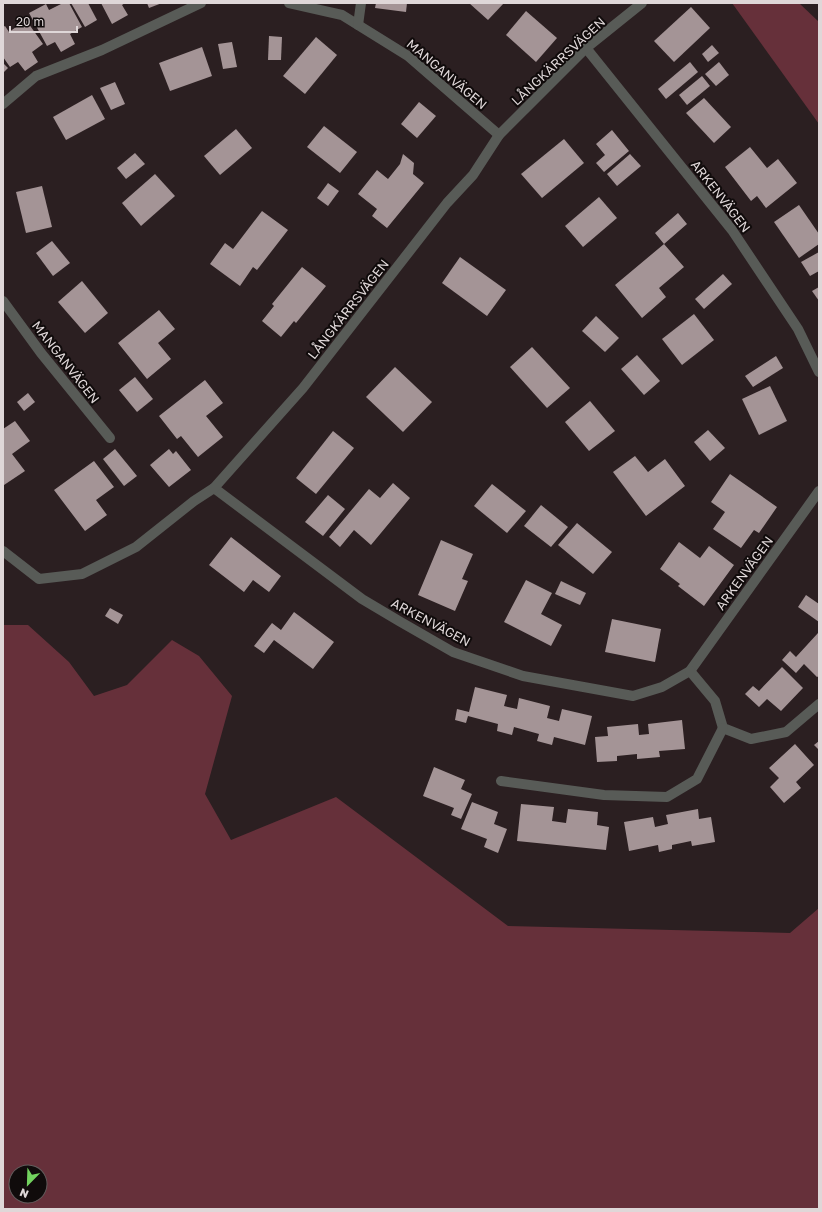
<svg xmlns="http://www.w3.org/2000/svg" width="822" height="1212" font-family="'Golos Text',sans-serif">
  <rect width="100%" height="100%" fill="#2b1f21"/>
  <g fill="#66303a" fill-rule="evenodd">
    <path d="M732,3H799L819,22V124Z"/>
    <path d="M3,625H28L69,662L94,696L127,685L172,640L199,656L232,696L205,794L231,840L336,797L508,926L790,933L819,908V1209H3ZM16,1172H40V1196H16Z"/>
  </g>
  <g fill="#a49496">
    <path d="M63,3H69L82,27L70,34L75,44L61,52L55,42L47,46L29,13L46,4L49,10Z"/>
    <path d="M71,3H88L97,20L85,27Z"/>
    <path d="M101,3H125L122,5L128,15L112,24Z"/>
    <path d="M147,3H162L149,8Z"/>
    <path d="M376,3H407L406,12L375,8Z"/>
    <path d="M469,3H504L488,20Z"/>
    <path d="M691,7L710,28L674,62L654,41Z"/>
    <path d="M526,11L557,38L536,62L506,35Z"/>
    <path d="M26,20L43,44L32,52L38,62L25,71L18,62L10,67L3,57V27L5,26L9,32Z"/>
    <path d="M269,36L282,37L281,60H268Z"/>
    <path d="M316,37L337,55L305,94L283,76Z"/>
    <path d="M232,42L237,67L223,69L218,44Z"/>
    <path d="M712,45L719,53L708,62L702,54Z"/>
    <path d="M202,47L212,76L170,91L159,63Z"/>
    <path d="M690,62L698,72L666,99L658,89Z"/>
    <path d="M719,62L729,75L716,86L705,74Z"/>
    <path d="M3,63L8,68L3,73Z"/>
    <path d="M702,76L710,86L687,105L679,95Z"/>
    <path d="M115,82L125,104L111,110L100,88Z"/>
    <path d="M92,95L105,119L66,140L53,117Z"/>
    <path d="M704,98L731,127L714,143L686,113Z"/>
    <path d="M419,102L436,116L417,138L401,124Z"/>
    <path d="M324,126L357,152L340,173L307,147Z"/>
    <path d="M236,129L252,148L220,175L204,156Z"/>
    <path d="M612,130L629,151L604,172L596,163L605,155L596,144Z"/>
    <path d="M564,139L584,163L542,198L521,174Z"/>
    <path d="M750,147L767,168L778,159L797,183L766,208L757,196L751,201L725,167Z"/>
    <path d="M135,153L145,164L126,179L117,168Z"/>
    <path d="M403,154L414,163L413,174L424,183L387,228L372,216L377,209L358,194L377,170L388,179L400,164Z"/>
    <path d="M630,154L641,166L617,186L607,174Z"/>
    <path d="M155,174L175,196L141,226L122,203Z"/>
    <path d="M328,183L339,191L328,206L317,198Z"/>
    <path d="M42,186L52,227L26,233L16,192Z"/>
    <path d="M599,197L617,218L583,247L565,226Z"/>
    <path d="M799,205L819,234V244L799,258L774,222Z"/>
    <path d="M262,211L288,230L257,270L253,267L240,286L210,264L225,243L233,249Z"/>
    <path d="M678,213L687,224L664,244L684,267L659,288L666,297L642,318L615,285L664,244L655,233Z"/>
    <path d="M52,241L70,263L53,276L36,253Z"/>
    <path d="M819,252V271L810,276L801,262Z"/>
    <path d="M460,257L506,290L487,316L442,283Z"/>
    <path d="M302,267L326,286L296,323L294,321L281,337L262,321L274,306L272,304Z"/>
    <path d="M723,274L732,284L704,309L695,299Z"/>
    <path d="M82,281L108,313L85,333L58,302Z"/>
    <path d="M819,287V301L812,291Z"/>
    <path d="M159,310L175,329L158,343L171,359L147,379L118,343Z"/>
    <path d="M694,314L714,340L682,365L662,339Z"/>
    <path d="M596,316L619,338L605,352L582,331Z"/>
    <path d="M532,347L570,388L547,408L510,367Z"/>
    <path d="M637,355L660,381L644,395L621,369Z"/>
    <path d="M776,356L783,368L753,387L745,376Z"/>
    <path d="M395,367L432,402L403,432L366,397Z"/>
    <path d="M135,377L153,399L137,412L119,390Z"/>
    <path d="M205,380L223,403L206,416L223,437L198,457L181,436L177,439L159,416Z"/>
    <path d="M770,386L787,421L759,435L742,399Z"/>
    <path d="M28,393L35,402L24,411L17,402Z"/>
    <path d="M590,401L615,431L589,451L565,422Z"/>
    <path d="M15,421L30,441L12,454L25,471L4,485L3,484V429Z"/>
    <path d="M708,430L725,448L710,461L694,442Z"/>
    <path d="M333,431L354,448L316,494L296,478Z"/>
    <path d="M115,449L137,476L124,486L103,459Z"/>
    <path d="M169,449L173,454L176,451L191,470L169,487L150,465Z"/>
    <path d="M635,456L648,472L665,459L685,486L646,516L613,472Z"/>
    <path d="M94,461L114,487L96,500L107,515L85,531L54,490Z"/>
    <path d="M730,474L777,507L759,533L754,530L741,548L713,529L725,512L711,502Z"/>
    <path d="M393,483L410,498L371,545L354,530L340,547L329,537L369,489L380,498Z"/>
    <path d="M492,484L526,511L507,533L474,506Z"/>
    <path d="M328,495L345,509L323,536L305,522Z"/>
    <path d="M541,505L568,527L551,547L524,526Z"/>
    <path d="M577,523L612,552L593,574L558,545Z"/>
    <path d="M231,537L281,576L269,592L253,580L244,592L209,565Z"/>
    <path d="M441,540L473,554L462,579L468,581L455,611L418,595Z"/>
    <path d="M679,542L700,558L709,546L734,565L704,606L678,586L680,584L660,569Z"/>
    <path d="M526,580L552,593L541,614L562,625L551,646L504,622Z"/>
    <path d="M561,581L586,593L580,605L555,594Z"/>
    <path d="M806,595L819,604V622L798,607Z"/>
    <path d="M110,608L123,615L118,624L105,616Z"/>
    <path d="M294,612L334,642L313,669L274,640L264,653L254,646L272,623L281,630Z"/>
    <path d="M612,619L661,629L655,662L605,652Z"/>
    <path d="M818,633L819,676L817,677L804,664L796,673L782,660L790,651L796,657Z"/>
    <path d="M782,667L803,688L781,711L767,699L759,707L745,694L753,686L759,691Z"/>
    <path d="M475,687L507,695L504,706L517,709L519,698L550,706L547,718L559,721L562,709L592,716L585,745L554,737L552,745L537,741L539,734L514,727L512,735L497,731L498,724L468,716L466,723L455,720L457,709L469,712Z"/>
    <path d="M682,720L685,749L659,751L660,757L637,759V754L617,756V761L597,762L595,737L608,736L607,727L638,724L639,735L649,734L648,724Z"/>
    <path d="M819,741V750L814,745Z"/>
    <path d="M795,744L814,765L796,782L801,788L784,803L770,787L779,778L769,768Z"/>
    <path d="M434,767L465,780L461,789L472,794L461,819L451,815L454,808L423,796Z"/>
    <path d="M472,802L498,812L494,824L507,829L498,853L484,847L487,839L461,829Z"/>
    <path d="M521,804L554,807L552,821L566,823L568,809L598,812L597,825L609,827L606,850L517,841Z"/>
    <path d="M698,809L699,819L711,817L715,842L692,846L691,841L672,845V849L659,852L658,845L629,851L624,822L653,817L655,827L668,824L666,815Z"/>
  </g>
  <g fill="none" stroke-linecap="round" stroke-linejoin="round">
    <g stroke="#585b57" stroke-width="10">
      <path d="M289,3L342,15L408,56L499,135"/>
      <path d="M358,25L361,3"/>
      <path d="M586,48L732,230L798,329L819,372"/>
      <path d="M3,104L36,76L102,50L201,3"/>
      <path d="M3,301L41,353L110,438"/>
      <path d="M214,488L362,599L399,621L453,652L523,676L633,696L662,687L690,671L819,491"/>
      <path d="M3,551L39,579L82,574L136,547L194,501L214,488L303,388L447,203L473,175L499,135L586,48L642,3"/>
      <path d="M690,671L715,701L723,728L751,739L786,732L819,704"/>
      <path d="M501,781L604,795L667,797L697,779L723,728"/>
    </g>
  </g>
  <g text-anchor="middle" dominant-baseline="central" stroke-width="4" stroke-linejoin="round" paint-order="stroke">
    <g font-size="13" fill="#dfd7d8" stroke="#100b0b">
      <text transform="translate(558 61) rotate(-43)">LÅNGKÄRRSVÄGEN</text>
      <text transform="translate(447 74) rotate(40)">MANGANVÄGEN</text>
      <text transform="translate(721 196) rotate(52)">ARKENVÄGEN</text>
      <text transform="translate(348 309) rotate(-52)">LÅNGKÄRRSVÄGEN</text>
      <text transform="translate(66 362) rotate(52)">MANGANVÄGEN</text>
      <text transform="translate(744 573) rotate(-54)">ARKENVÄGEN</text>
      <text transform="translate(431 622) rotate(28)">ARKENVÄGEN</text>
    </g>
  </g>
  <rect width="822" height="1212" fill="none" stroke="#dfd7d8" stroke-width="8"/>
  <g transform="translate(28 1184) rotate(203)"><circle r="19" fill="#100b0b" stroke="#635d5d"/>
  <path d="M0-3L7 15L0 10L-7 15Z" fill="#72d25e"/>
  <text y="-6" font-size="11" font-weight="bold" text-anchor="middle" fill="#dfd7d8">N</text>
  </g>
  <path d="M10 26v6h67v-6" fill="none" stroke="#dfd7d8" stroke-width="2"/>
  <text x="16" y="26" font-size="12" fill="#dfd7d8" stroke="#100b0b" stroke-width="3" paint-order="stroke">20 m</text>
</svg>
